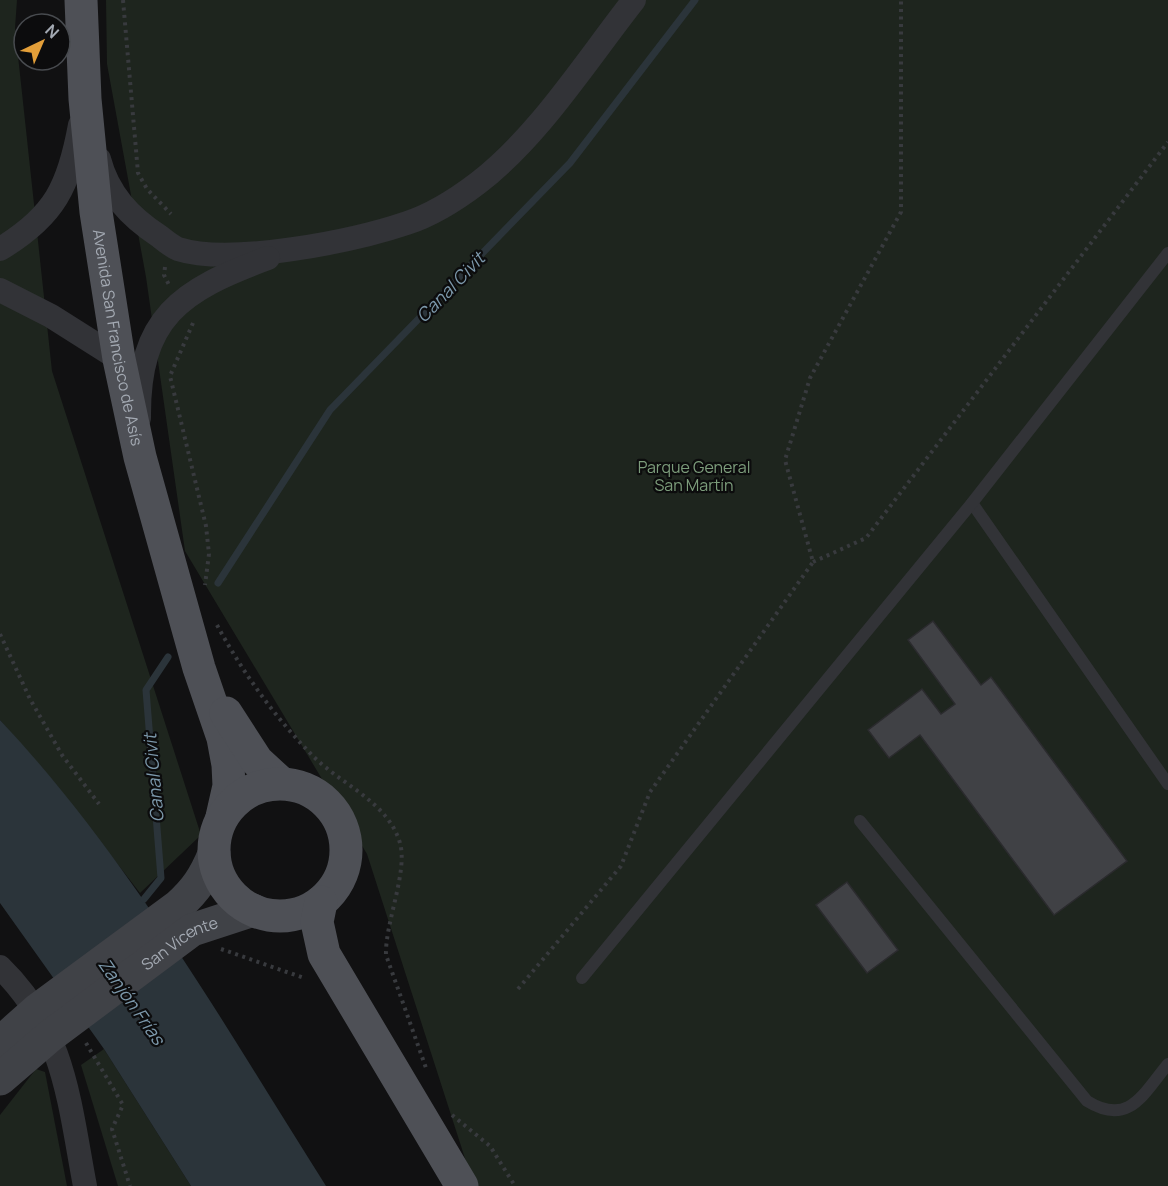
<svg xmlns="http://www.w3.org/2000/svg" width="1168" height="1186" font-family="Manrope,sans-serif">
  <rect width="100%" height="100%" fill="#111112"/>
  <g fill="#1e251e">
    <path d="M0,0H17L15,28L52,371L201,835L140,893L54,782L0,720Z"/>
    <path d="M106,0H1168V1186H477L471,1177L367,854L185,551L146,277L107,64Z"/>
    <path d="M104,1049L191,1186H118L81,1065Z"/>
    <path d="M36,1069L45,1072L67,1186H0V1115Z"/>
  </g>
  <path fill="#2b343a" d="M0,720C130,858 225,1027 326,1186H191L104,1049L0,903Z"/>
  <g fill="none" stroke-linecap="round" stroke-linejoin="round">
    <g stroke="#2b343a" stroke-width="7">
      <path d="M218,583L330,410L570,163L695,0"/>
      <path d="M144,899L161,878L146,690L168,657"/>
    </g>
  </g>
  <g fill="#404145" stroke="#2b2b2e" stroke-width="1.5">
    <path d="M933,621L981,685L991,677L1127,861L1054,915L920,735L889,758L868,730L922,689L941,714L955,704L908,640Z"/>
    <path d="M847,882L898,950L867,973L816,905Z"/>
  </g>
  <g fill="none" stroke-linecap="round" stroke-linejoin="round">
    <g stroke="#383a3e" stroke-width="4" stroke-dasharray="3 4.5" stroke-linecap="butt">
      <path d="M123,0L138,173L147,189L171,214"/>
      <path d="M165,267L164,275L169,285"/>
      <path d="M193,323L170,376L206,526L209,554L205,585"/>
      <path d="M813,562L866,538L1168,142"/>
      <path d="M217,625C243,673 276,719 314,757C342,785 388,802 400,843C408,872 385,923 386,955L426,1068"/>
      <path d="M0,634L30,699L62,755L99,804"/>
      <path d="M221,949L304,978"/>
      <path d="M518,989L621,866L650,792L813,562L785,460L810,378L901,212V0"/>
      <path d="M86,1043L123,1105L112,1129L130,1186"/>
      <path d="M452,1115L490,1146L515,1186"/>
    </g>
    <g stroke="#323337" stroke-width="12">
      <path d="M972,503L1168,784"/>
      <path d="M860,821L1087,1101C1129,1127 1143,1094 1168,1064"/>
      <path d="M582,978L972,503L1168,253"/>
    </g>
    <g stroke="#323337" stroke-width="24">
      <path d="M99,159C108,194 130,217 159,236C164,240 171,246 178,249C231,266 354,241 407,223C432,215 457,199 478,183C539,136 586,61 634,0"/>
      <path d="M0,249C55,216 69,186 80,125"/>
      <path d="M0,290L51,316L119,359"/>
      <path d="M139,418C138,317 181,290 268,258"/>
      <path d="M0,967C65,1030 69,1102 85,1186"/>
    </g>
    <g stroke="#404247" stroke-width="33">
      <path d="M0,1043L37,1010L178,906C196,890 205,876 214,854"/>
      <path id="s1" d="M0,1079L50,1036L192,930L253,910"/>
    </g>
    <g stroke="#4e5056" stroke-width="33">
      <path id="s2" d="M81,0L85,99L96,212L119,359L140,457L199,668L223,738L228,765L229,786L222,817"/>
      <path d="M226,713L257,761L281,783"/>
      <circle cx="280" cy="850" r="66"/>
      <path d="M321,902L317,922L324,954L462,1186"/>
    </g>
  </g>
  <g text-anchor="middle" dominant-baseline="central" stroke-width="4.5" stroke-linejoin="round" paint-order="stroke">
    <g font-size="16" fill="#a3a9b2" stroke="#0c0c0d">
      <text stroke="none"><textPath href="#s2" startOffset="340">Avenida San Francisco de Asís</textPath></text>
      <text stroke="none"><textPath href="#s1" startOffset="226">San Vicente</textPath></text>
    </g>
    <g font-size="16" fill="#7c9c7b" stroke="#0c0c0d">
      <text x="694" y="467">Parque General<tspan x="694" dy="18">San Martín</tspan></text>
    </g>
    <g font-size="18" font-style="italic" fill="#7c98ab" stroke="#0c0c0d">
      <text transform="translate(450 287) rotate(-46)">Canal Civit</text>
      <text transform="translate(153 778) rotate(-95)">Canal Civit</text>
      <text transform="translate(132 1001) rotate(55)">Zanjón Frías</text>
    </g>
  </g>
  <g transform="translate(42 42) rotate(44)"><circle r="28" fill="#0c0c0d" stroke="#484b4f" stroke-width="1.5"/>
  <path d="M0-4.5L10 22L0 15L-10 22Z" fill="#e39f39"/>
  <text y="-9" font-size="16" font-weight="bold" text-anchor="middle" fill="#a3a9b2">N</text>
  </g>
</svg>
